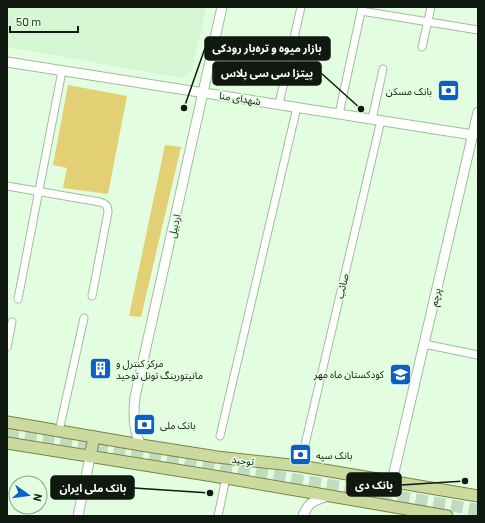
<svg xmlns="http://www.w3.org/2000/svg" width="485" height="523" font-family="Barlow,'Noto Sans Arabic',sans-serif">
  <rect width="100%" height="100%" fill="#e2fddf"/>
  <path fill="#d4f6d2" d="M7,7H206L192,70L182,78L7,47Z"/>
  <g fill="#e3cf74">
    <path d="M68,85L127,96L108,194L63,188L67,168L53,165Z"/>
    <path d="M165,145L181,147L141,317L129,316Z"/>
  </g>
  <g fill="none" stroke-linecap="round" stroke-linejoin="round">
    <path stroke="#c2dbc0" stroke-width="12" stroke-dasharray="12 6" stroke-linecap="butt" d="M7,433L50,438L478,510"/>
    <defs>
      <g id="minor">
        <path d="M361,11L478,30"/>
        <path d="M422,47L431,7"/>
        <path d="M279,104L301,7"/>
        <path d="M339,114L362,7"/>
        <path d="M372,119L383,69"/>
        <path d="M7,186L100,202C106,204 108,206 108,212L92,296"/>
        <path d="M18,299L62,71"/>
        <path d="M424,344L478,355"/>
        <path d="M7,347L12,322"/>
        <path d="M59,431L84,318"/>
        <path d="M220,436L297,107"/>
        <path d="M303,453L381,120"/>
        <path d="M218,516L226,478"/>
      </g>
      <g id="tertiary">
        <path d="M7,62L473,135"/>
        <path d="M141,445C133,431 133,414 135,397L222,7"/>
        <path d="M392,481L478,112"/>
        <path d="M78,516L90,457"/>
        <path d="M303,516C308,502 315,500 328,496"/>
      </g>
      <g id="primary">
        <path d="M7,422L141,445L217,457L300,466L478,496"/>
        <path d="M7,443L226,478L447,516"/>
        <path d="M90,457L94,437"/>
      </g>
    </defs>
    <use href="#minor" stroke="#a2bca0" stroke-width="9"/>
    <use href="#tertiary" stroke="#a2bca0" stroke-width="11"/>
    <use href="#primary" stroke="#758743" stroke-width="13"/>
    <use href="#minor" stroke="#fff" stroke-width="7"/>
    <use href="#tertiary" stroke="#fff" stroke-width="9"/>
    <use href="#primary" stroke="#cdda9f" stroke-width="11"/>
  </g>
  <defs>
    <symbol id="bank-square" viewBox="-11 -11 22 22"><rect x="-9" y="-9" width="18" height="18" rx="4" fill="#0b5fc9" stroke="#e2fddf"/><path d="M-6-4H6V4H-6ZM0-2.3a2.3 2.3 0 1 0 0 4.6a2.3 2.3 0 1 0 0-4.6Z" fill="#fff"/></symbol>
    <symbol id="building-square" viewBox="-11 -11 22 22"><rect x="-9" y="-9" width="18" height="18" rx="4" fill="#0b5fc9" stroke="#e2fddf"/><path d="M-4-6H4V6H1V3H-1V6H-4ZM-2.5-4.3h1.7v1.8h-1.7ZM.8-4.3h1.7v1.8H.8ZM-2.5-1h1.7V.8h-1.7ZM.8-1h1.7V.8H.8Z" fill="#fff"/></symbol>
    <symbol id="school-square" viewBox="-11 -11 22 22"><rect x="-9" y="-9" width="18" height="18" rx="4" fill="#0b5fc9" stroke="#e2fddf"/><path d="M0-5L7-2L0 1L-7-2ZM-4 1L0 2.5L4 1V4Q0 6-4 4Z" fill="#fff"/></symbol>
  </defs>
  <g fill-rule="evenodd">
    <use href="#bank-square" x="436" y="78" width="25" height="25"/>
    <use href="#building-square" x="88" y="356" width="25" height="25"/>
    <use href="#school-square" x="388" y="362" width="25" height="25"/>
    <use href="#bank-square" x="132" y="412" width="25" height="25"/>
    <use href="#bank-square" x="288" y="442" width="25" height="25"/>
  </g>
  <g text-anchor="middle" dominant-baseline="central" stroke-width="3.5" stroke-linejoin="round" paint-order="stroke">
    <g font-size="10" fill="#10190f" stroke="#e2fddf" text-anchor="start">
      <text x="432" y="91" text-anchor="end">بانک مسکن</text>
      <text x="116" y="363">مرکز کنترل و<tspan x="116" dy="12">مانیتورینگ تونل توحید</tspan></text>
      <text x="384" y="374" text-anchor="end">کودکستان ماه مهر</text>
      <text x="160" y="425">بانک ملی</text>
      <text x="316" y="455">بانک سپه</text>
    </g>
    <g font-size="10" fill="#10190f" stroke="#e2fddf">
      <text transform="translate(240 98) rotate(9)">شهدای منا</text>
      <text transform="translate(174 226) rotate(-77)">اردبیل</text>
      <text transform="translate(342 286) rotate(-77)">صائب</text>
      <text transform="translate(435 297) rotate(-77)">پرچم</text>
      <text transform="translate(243 460) rotate(7)">توحید</text>
    </g>
  </g>
  <path fill="none" stroke="#10190f" stroke-width="1.5" d="M184 108L205 48M361 109L321 73M465 481L401 485M210 493L134 488"/>
  <g fill="#10190f" stroke="#e2fddf" stroke-width="1.5">
    <circle cx="184" cy="108" r="4"/>
    <circle cx="361" cy="109" r="4"/>
    <circle cx="465" cy="481" r="4"/>
    <circle cx="210" cy="493" r="4"/>
  </g>
  <g fill="#10190f" stroke="#10190f" stroke-width="1.5">
    <rect x="205" y="37" width="125" height="23" rx="4"/>
    <rect x="213" y="62" width="108" height="23" rx="4"/>
    <rect x="347" y="473" width="54" height="23" rx="4"/>
    <rect x="51" y="476" width="83" height="23" rx="4"/>
  </g>
  <g font-size="11" text-anchor="middle" font-weight="bold" fill="#fff">
    <text x="267" y="52">بازار میوه و تره‌بار رودکی</text>
    <text x="267" y="77">پیتزا سی سی پلاس</text>
    <text x="374" y="489">بانک دی</text>
    <text x="93" y="492">بانک ملی ایران</text>
  </g>
  <rect width="485" height="523" fill="none" stroke="#10190f" stroke-width="16"/>
  <g transform="translate(28 495) rotate(104)"><circle r="19" fill="#e2fddf" stroke="#8ea28c"/>
  <path d="M0-3L7 15L0 10L-7 15Z" fill="#0b5fc9"/>
  <text y="-6" font-size="11" font-weight="bold" text-anchor="middle" fill="#10190f">N</text>
  </g>
  <path d="M10 26v6h68v-6" fill="none" stroke="#10190f" stroke-width="2"/>
  <text x="16" y="26" font-size="12" fill="#10190f" stroke="#e2fddf" stroke-width="3" paint-order="stroke">50 m</text>
</svg>
